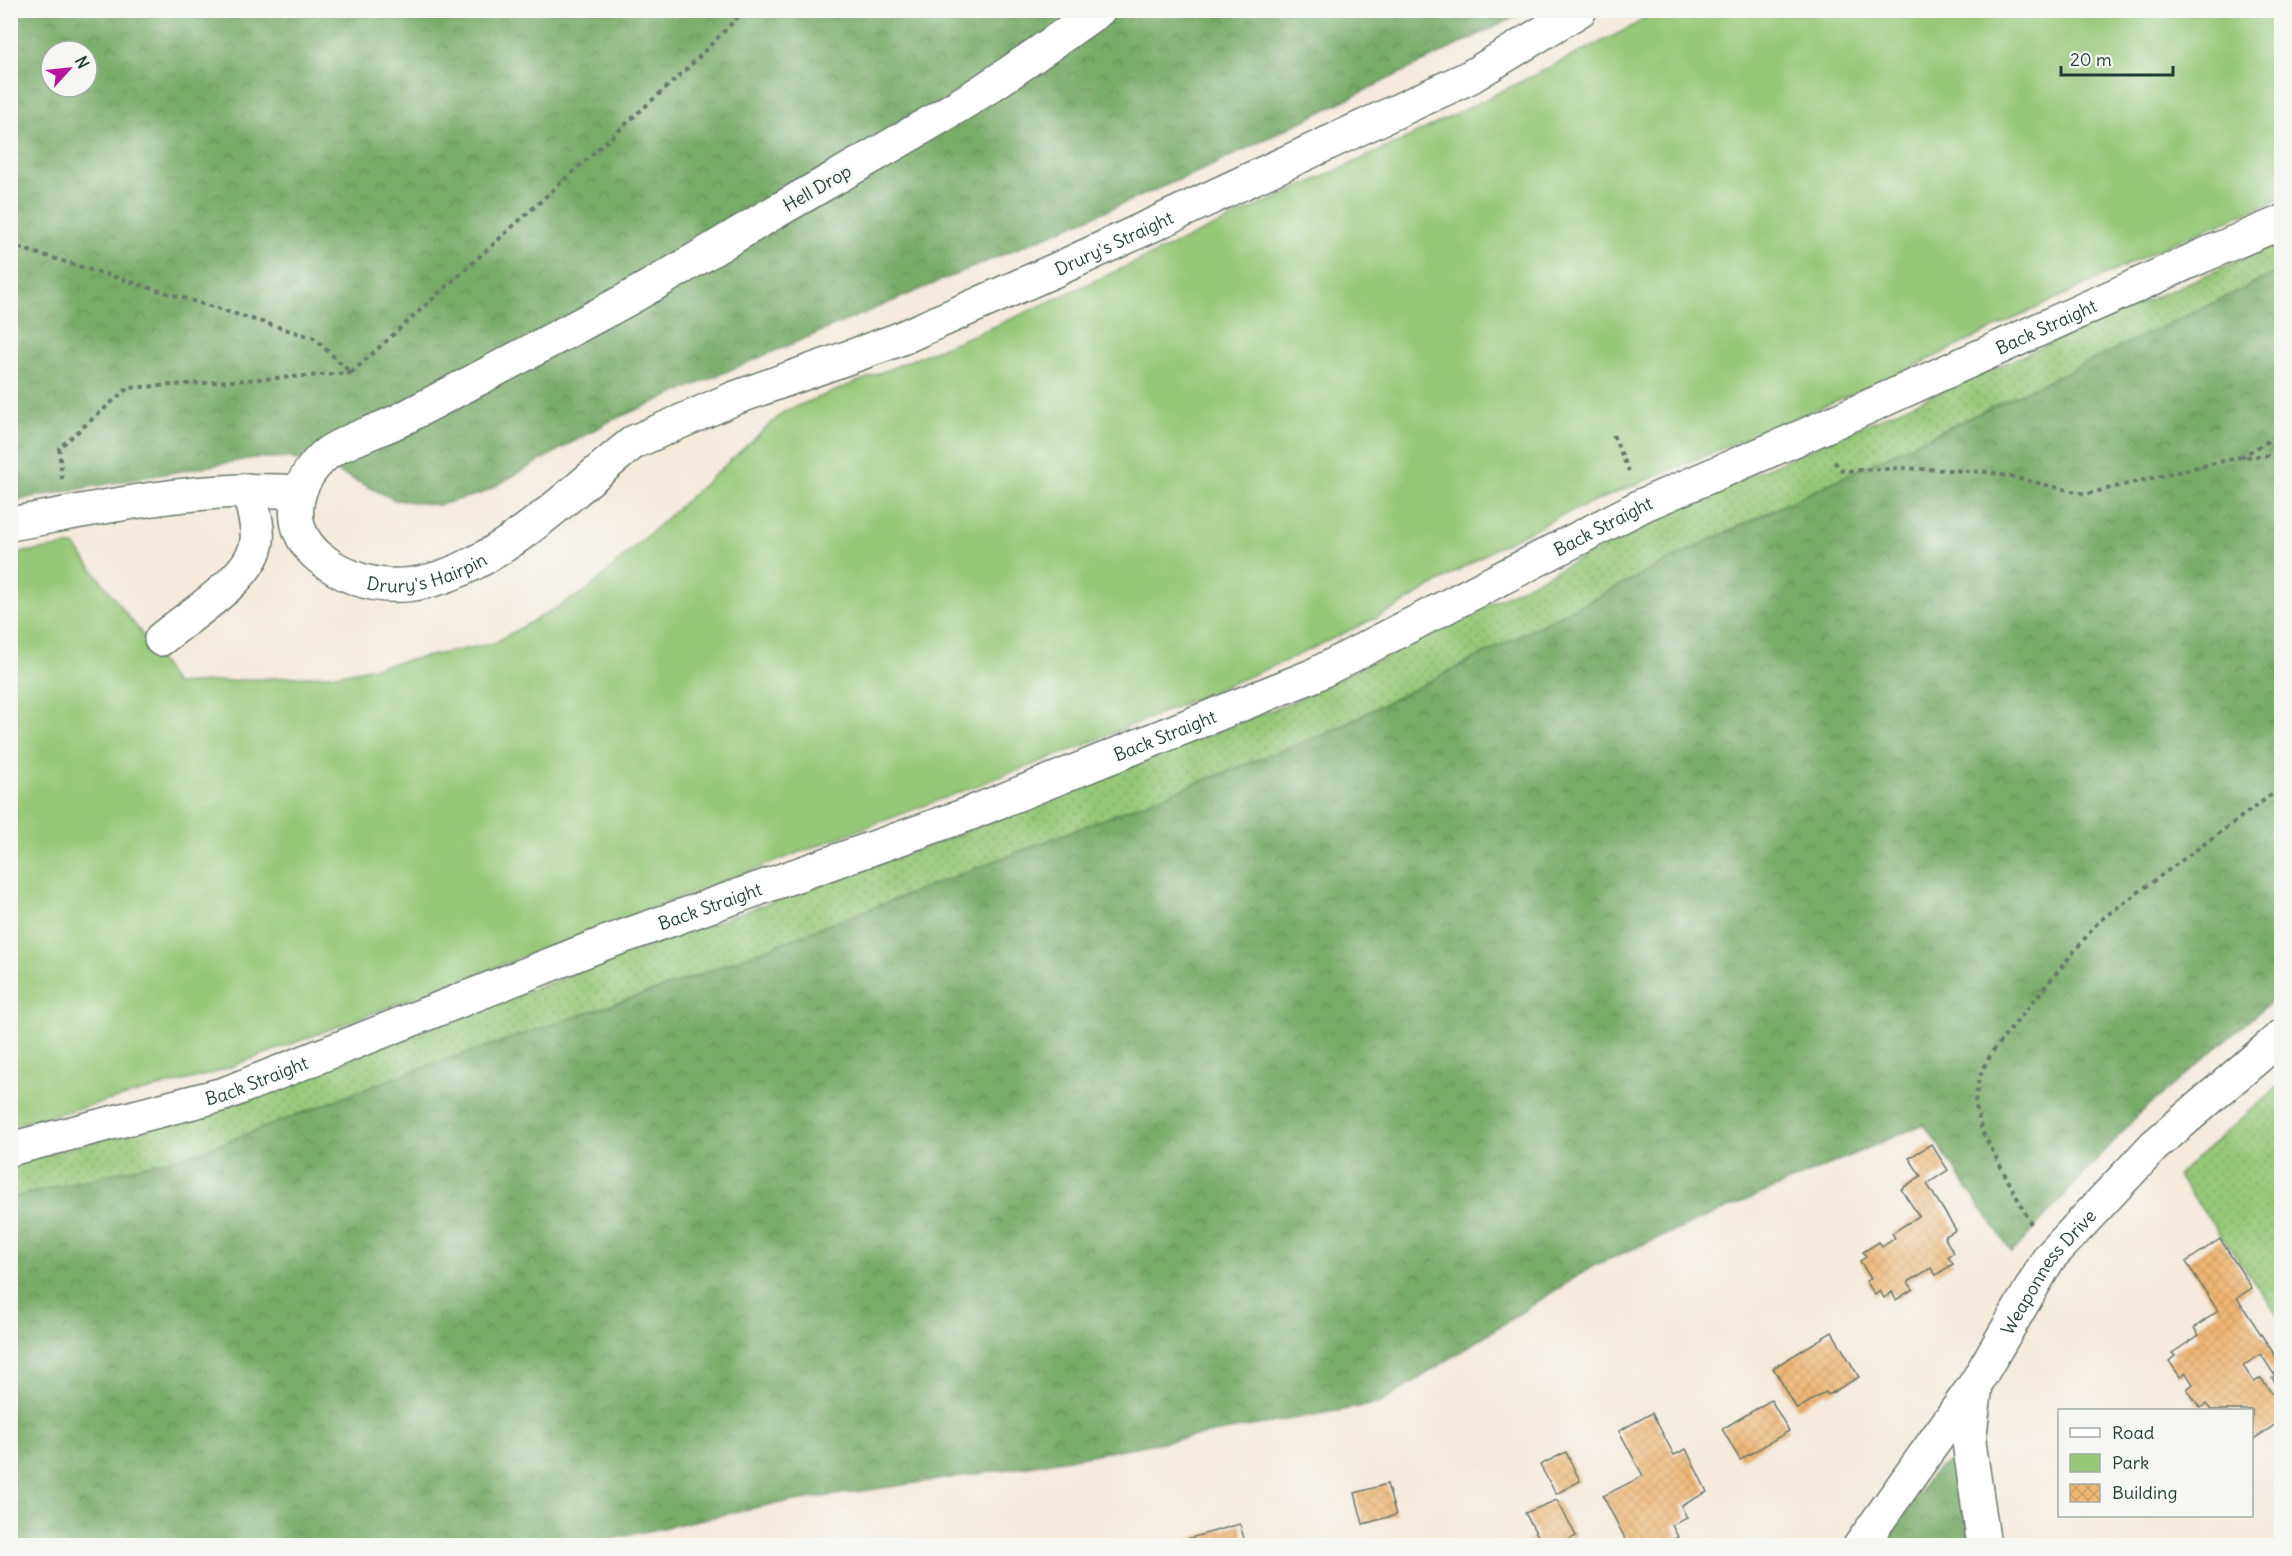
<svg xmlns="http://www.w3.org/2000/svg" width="2292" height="1556" font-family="Delius,sans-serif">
  <defs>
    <pattern id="grass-dots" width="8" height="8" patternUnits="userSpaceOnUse" patternTransform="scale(1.5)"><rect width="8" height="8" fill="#96c879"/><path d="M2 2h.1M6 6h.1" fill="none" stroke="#7aa464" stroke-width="1.8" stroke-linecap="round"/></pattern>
    <pattern id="forest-crowns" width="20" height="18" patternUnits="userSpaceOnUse" patternTransform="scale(1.5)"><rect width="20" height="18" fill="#78ac69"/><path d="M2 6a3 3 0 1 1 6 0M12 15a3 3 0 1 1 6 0" fill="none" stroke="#628d57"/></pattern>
    <pattern id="building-cross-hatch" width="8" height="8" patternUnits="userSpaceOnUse" patternTransform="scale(1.5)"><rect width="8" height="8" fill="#efb673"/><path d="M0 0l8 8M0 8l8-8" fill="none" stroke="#cc9d64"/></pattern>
  </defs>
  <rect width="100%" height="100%" fill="#f6f6f2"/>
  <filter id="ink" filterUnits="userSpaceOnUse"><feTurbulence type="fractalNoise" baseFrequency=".0167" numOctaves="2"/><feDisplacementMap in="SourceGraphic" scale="12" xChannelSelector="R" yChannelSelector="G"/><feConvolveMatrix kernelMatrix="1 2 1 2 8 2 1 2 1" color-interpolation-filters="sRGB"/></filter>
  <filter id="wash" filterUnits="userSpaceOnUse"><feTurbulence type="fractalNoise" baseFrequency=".008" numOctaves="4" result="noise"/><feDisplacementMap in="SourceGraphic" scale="24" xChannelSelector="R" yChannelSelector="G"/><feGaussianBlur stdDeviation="1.35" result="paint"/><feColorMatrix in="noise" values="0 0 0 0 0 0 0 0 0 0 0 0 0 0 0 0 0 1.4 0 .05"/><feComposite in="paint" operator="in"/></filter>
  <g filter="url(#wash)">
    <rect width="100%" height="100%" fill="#f5eadb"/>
    <g fill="url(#grass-dots)" stroke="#5a8256" stroke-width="1.5">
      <path d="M2281,242V271L1712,539L1327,733L683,981L410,1072L197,1153L11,1198V1164L229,1105L599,964L958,835L1299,699L1719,489Z"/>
      <path d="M2281,1084V1319L2177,1175Z"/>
    </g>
    <g fill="url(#forest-crowns)" stroke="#4c744e" stroke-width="1.5" fill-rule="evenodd">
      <path d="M11,11H1527L1207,168L610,421L483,493L439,505L395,500L330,468L289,458H254L11,501ZM51,51H87V87H51Z"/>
      <path d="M2281,271V993L2137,1116L2012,1253L1924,1124L1593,1266L1381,1403L1023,1467L768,1505L583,1545H11V1198L197,1153L410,1072L683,981L1327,733L1712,539Z"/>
      <path d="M1953,1461L1961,1464L1975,1545L1886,1546C1901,1525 1928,1465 1953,1461Z"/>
    </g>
    <path fill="#96c879" stroke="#5a8256" stroke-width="1.5" d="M1655,11H2281V199L2177,241L1886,380L1560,516L1494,549L1392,610L1290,659L1077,748L214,1073L11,1126V554L74,545L151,646L175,684L340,674L494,643L586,591L785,411L998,325L1401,141L1633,26Z"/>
    <g id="blocks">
      <g fill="url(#building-cross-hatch)">
        <path d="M1931,1144L1948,1170L1927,1184L1956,1230L1944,1237L1954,1253L1948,1257L1953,1264L1936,1275L1931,1268L1908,1282L1913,1289L1896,1300L1892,1292L1884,1298L1880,1291L1875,1295L1866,1281L1871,1279L1860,1261L1866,1257L1863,1252L1879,1242L1882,1247L1895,1238L1892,1233L1919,1216L1901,1189L1921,1176L1909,1158Z"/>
        <path d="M2220,1239L2252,1288L2237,1298L2282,1366V1384L2278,1386L2272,1378L2275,1376L2261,1354L2243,1366L2254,1382L2261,1378L2282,1408V1420L2252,1440V1410H2211L2206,1404L2200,1408L2187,1389L2193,1384L2186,1373L2180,1377L2169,1361L2175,1356L2172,1353L2199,1335L2194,1328L2218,1311L2186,1262Z"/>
        <path d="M1832,1332L1859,1377L1828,1395L1826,1392L1797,1409L1773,1368Z"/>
        <path d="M1771,1400L1789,1431L1740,1460L1722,1429Z"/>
        <path d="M1652,1413L1674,1455L1686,1449L1707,1492L1681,1506L1687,1518L1672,1525L1678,1537L1662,1546H1629L1603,1496L1643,1476L1619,1431Z"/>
        <path d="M1566,1452L1580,1481L1556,1494L1540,1465Z"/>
        <path d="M1387,1484L1396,1515L1363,1524L1355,1493Z"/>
        <path d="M1557,1500L1576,1536L1566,1541L1568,1546H1527L1525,1542L1538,1536L1525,1513Z"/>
        <path d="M1240,1524L1246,1546H1165V1545Z"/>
      </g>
    </g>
  </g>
  <g filter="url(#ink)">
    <use href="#blocks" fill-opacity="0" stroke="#6a7a6e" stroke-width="1.5"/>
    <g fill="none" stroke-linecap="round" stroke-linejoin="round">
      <defs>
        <g id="minor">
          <path id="s1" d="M1099,10C1059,38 1020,67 979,93C911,136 839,175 770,215C714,248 659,283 602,313C535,349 467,385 400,420C380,430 339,443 325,455C294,483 283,527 319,557C427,645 552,506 634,442L735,398L897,340L1060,268L1470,77L1580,10"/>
          <path d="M10,524C106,507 200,485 297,492"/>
          <path d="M161,639C188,616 253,578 257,541C259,525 252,506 248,490"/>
          <path id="s2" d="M10,1149L224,1094L605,943L966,815L1312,676L1643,505L1808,434L2202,256L2282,222"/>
          <path d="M1976,1385L1969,1442L1984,1546"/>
          <path id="s3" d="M1860,1546L1976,1383L2049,1258L2154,1146L2282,1036"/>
        </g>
      </defs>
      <use href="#minor" stroke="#6a7a6e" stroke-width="36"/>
      <g stroke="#6a7a6e" stroke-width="4" stroke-dasharray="4.5 4.5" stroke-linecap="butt">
        <path d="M10,245L314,338L351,373L691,65L745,10"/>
        <path d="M1613,435L1629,471"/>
        <path d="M2241,457L2282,433"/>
        <path d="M1834,462L1843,471L1903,468L1989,472L2086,494L2240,457L2282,455"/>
        <path d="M62,479L59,448L128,388L351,373"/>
        <path d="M2031,1224L1982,1131L1975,1103L1979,1078L1992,1052L2099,921L2282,787"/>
      </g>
      <use href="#minor" stroke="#fff" stroke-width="33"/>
    </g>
  </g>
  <g text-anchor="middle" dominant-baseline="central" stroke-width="5" stroke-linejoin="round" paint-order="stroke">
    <g font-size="18" fill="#1f3d34" stroke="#f6f6f2">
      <text transform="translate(817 188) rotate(-30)">Hell Drop</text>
      <text stroke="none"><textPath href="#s1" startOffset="1898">Drury's Straight</textPath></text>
      <text stroke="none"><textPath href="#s2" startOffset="2200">Back Straight</textPath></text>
      <text stroke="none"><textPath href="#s2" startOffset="1714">Back Straight</textPath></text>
      <text stroke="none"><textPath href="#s1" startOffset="1128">Drury's Hairpin</textPath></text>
      <text stroke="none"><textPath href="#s2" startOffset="1228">Back Straight</textPath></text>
      <text stroke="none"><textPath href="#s2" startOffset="742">Back Straight</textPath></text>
      <text stroke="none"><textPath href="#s2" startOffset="256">Back Straight</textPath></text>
      <text stroke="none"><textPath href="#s3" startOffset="333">Weaponness Drive</textPath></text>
    </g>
  </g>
  <rect width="2292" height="1556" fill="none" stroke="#f6f6f2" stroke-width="36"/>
  <rect x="2058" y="1409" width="195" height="108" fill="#f6f6f2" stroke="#a0aca6" stroke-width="1.5"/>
  <rect x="2070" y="1428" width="30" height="9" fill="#ffffff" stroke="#a0aca6" stroke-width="1.5"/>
  <text x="2112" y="1439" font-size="18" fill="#1f3d34">Road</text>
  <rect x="2070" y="1454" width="30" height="18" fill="#96c879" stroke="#a0aca6" stroke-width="1.5"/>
  <text x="2112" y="1469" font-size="18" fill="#1f3d34">Park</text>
  <rect x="2070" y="1484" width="30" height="18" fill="url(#building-cross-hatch)" stroke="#a0aca6" stroke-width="1.5"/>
  <text x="2112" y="1499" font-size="18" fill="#1f3d34">Building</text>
  <g transform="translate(69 69) rotate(63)"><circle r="28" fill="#f6f6f2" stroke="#a0aca6" stroke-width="1.5"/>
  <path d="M0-4.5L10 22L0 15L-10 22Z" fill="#b5179e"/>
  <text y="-9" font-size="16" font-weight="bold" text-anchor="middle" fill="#1f3d34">N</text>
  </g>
  <path d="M2061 66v9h112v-9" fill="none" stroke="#1f3d34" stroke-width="3"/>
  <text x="2070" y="66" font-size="18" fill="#1f3d34" stroke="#f6f6f2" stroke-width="4.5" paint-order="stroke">20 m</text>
</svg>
